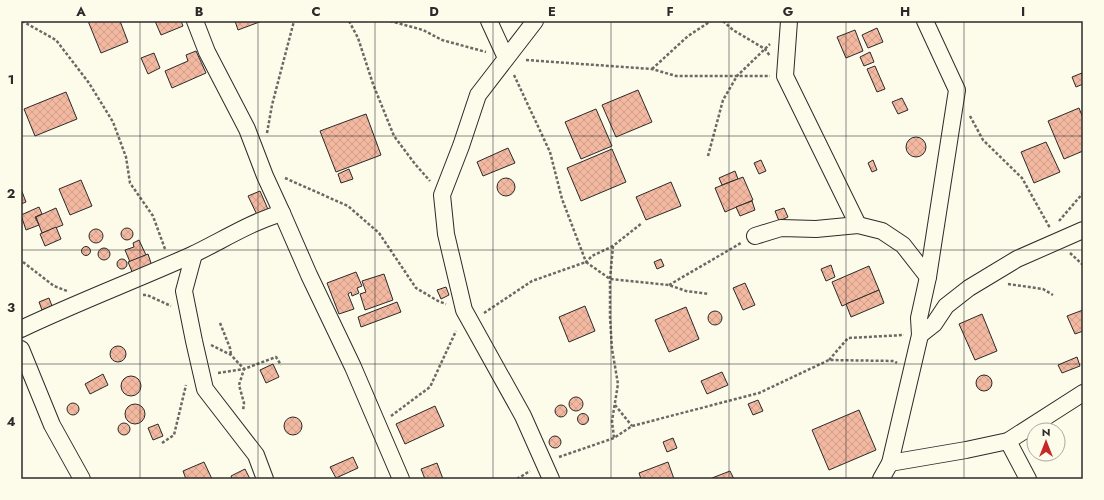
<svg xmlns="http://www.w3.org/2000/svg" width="1104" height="500" font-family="Jost,sans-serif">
  <defs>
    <pattern id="building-cross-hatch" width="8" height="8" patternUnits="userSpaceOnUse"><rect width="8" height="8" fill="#f2b8a0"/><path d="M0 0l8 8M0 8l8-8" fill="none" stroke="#d09e8a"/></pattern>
  </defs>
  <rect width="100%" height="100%" fill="#fdfbea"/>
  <g fill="url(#building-cross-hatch)" stroke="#2b2b2b">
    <path d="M88,21H120L128,42L101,53Z"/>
    <path d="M155,21H181L183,26L161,35Z"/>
    <path d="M235,21H262L238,30Z"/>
    <path d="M877,28L883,42L868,48L862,35Z"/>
    <path d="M855,30L863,51L846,58L837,37Z"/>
    <path d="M196,51L206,73L172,88L165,71L188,61L186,55Z"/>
    <path d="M870,52L874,62L864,66L860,57Z"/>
    <path d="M154,53L160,68L148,74L141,58Z"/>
    <path d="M875,66L885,89L877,92L867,69Z"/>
    <path d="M1082,73L1083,84L1076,87L1072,77Z"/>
    <path d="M638,90L652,122L616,137L602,105Z"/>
    <path d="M66,92L77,119L35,136L24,109Z"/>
    <path d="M902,98L908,110L898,114L892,102Z"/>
    <path d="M1079,108L1083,118V151L1064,159L1048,121Z"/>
    <path d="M596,109L612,146L581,159L565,122Z"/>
    <path d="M366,114L381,155L336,172L320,131Z"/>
    <circle cx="916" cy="147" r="10"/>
    <path d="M1046,142L1060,172L1034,183L1021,152Z"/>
    <path d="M508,148L515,163L483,176L477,162Z"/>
    <path d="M612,149L626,182L581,201L567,168Z"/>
    <path d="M761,160L766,171L759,174L754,163Z"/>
    <path d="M873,160L877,170L872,172L868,163Z"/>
    <path d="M349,169L353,179L341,183L338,174Z"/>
    <path d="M735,171L738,179L722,185L719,178Z"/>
    <path d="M743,177L753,200L725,212L715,188Z"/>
    <circle cx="506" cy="187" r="9"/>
    <path d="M81,180L92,206L70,215L59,189Z"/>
    <path d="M671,182L681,206L646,220L636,197Z"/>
    <path d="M21,189L26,202L21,204Z"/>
    <path d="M260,191L270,214L259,219L248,196Z"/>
    <path d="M752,201L755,210L740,216L736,207Z"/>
    <path d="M39,207L42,214L35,217L39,225L26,230L21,215Z"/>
    <path d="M56,208L63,225L42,233L36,217Z"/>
    <path d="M784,208L788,217L779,221L775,211Z"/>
    <path d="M56,227L61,239L45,246L40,234Z"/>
    <circle cx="127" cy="234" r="6"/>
    <circle cx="96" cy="236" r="7"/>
    <path d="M139,240L146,255L130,262L125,250L134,247L133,243Z"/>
    <circle cx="86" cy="251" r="4.5"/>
    <circle cx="104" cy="254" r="6"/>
    <path d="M148,254L152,266L133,274L128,262Z"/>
    <path d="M661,259L664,266L657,269L654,262Z"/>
    <circle cx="122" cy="264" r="5"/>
    <path d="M831,265L835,277L826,281L821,269Z"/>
    <path d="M869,266L879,290L842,306L832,282Z"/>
    <path d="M356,272L362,286L357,288L359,293L352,296L351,292L348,294L354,309L339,314L327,283Z"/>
    <path d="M384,274L393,300L365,310L360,294L366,292L362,281Z"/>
    <path d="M745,283L755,305L743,310L733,288Z"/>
    <path d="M446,287L449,295L441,299L437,290Z"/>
    <path d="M879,290L884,303L851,317L846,304Z"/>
    <path d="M49,298L52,306L42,310L39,302Z"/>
    <path d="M397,302L401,312L361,327L358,317Z"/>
    <path d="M585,306L595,331L569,342L559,317Z"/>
    <path d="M686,307L699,339L669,352L655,320Z"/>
    <path d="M1083,310V331L1075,334L1067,316Z"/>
    <circle cx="715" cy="318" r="7"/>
    <path d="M982,314L997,351L975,360L959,324Z"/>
    <circle cx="118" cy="354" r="8"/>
    <path d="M1077,357L1080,366L1062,373L1058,365Z"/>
    <path d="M273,364L279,377L266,383L260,370Z"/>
    <path d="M722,372L728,385L707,394L701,381Z"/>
    <path d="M103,374L108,385L90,394L85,384Z"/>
    <circle cx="984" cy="383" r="8"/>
    <circle cx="131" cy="386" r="10"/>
    <circle cx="576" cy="404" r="7"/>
    <path d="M758,400L763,411L753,415L748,404Z"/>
    <circle cx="73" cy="409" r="6"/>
    <circle cx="135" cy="414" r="10"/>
    <circle cx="561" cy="411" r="6"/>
    <path d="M435,406L444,426L405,444L396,424Z"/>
    <path d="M859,410L876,450L829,470L812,430Z"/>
    <circle cx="583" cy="419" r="5.5"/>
    <circle cx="293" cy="426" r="9"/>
    <circle cx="124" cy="429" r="6"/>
    <path d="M158,424L163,436L153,440L148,428Z"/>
    <circle cx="555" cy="442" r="6"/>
    <path d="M673,438L677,448L667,452L663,442Z"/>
    <path d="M353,457L358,468L336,478L330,467Z"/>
    <path d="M204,462L212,479H186L183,471Z"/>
    <path d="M668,462L674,479H641L639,473Z"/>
    <path d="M437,463L443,479H425L421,469Z"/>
    <path d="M245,469L250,479H232L231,476Z"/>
    <path d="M730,471L734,479H712V478Z"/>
  </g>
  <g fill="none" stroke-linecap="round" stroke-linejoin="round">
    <defs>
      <g id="minor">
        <path d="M489,21L506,58"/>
        <path d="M535,21L478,95L461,146L442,195L446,234L464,310L523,416L551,479"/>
        <path d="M789,21L785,76L858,225"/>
        <path d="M282,213L309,275L353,367L401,479"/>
        <path d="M755,236L781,228L816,229L858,225L882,231L903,245L928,277"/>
        <path d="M194,254L184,291L194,341L205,389L256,455L265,479"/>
        <path d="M21,329C78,302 136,280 194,254C223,240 251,222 282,213L265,176L247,129L207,52L195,21"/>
        <path d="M920,335L934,324L946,306L969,288L1017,259L1083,230"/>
        <path d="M21,349L52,425L82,479"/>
        <path d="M1008,441L1028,479"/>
        <path d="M890,463L966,450L1008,441L1083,393"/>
        <path d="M881,479L890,463L920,335L919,318L928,277L957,90L925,21"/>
      </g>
    </defs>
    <use href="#minor" stroke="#2b2b2b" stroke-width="18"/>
    <g stroke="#6a6964" stroke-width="2.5" stroke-dasharray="3 2" stroke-linecap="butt">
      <path d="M22,21L56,40L89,83L113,122L126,157L130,183L153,216L165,249"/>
      <path d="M349,21L358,38L373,84L394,136L415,164L430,181"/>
      <path d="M390,21L423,30L442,40L486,52"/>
      <path d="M723,21L733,30L765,49L770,56"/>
      <path d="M526,60L652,69L676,76H770"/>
      <path d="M652,69L688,36L711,21"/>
      <path d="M514,75L550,152L562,199L586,262L592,256L613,246L642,223"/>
      <path d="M970,116L983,140L1022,178L1050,228"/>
      <path d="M267,133L272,105L294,21"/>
      <path d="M708,156L723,100L737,76L770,44"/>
      <path d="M285,178L348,206L379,233L416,288L438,301L446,304"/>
      <path d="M1059,221L1083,193"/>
      <path d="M613,246L610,279V317L612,349L618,384L612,421L614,438"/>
      <path d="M1070,253L1083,265"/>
      <path d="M23,262L54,286L67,291"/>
      <path d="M1008,284L1043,289L1053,295"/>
      <path d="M669,285L741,243"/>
      <path d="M143,295H147L171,306"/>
      <path d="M484,313L532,281L586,262L610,279L669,285L686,291L709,294"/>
      <path d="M220,323L230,348L231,355"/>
      <path d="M211,345L231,355L244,369L276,357L281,365"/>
      <path d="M829,360L848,338L904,335"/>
      <path d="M218,373L244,369L239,385L244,403L243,411"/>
      <path d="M615,405L632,426"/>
      <path d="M391,416L430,387L456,331"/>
      <path d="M162,443L174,435L186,385"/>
      <path d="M559,457L614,438L632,426L759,393L829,360L894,361L897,363"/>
      <path d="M517,479L530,471"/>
    </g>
    <use href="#minor" stroke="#fdfbea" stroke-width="16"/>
  </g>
  <path fill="none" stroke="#2b2b2b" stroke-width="1" stroke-opacity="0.55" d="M140,21V479M258,21V479M375,21V479M493,21V479M611,21V479M729,21V479M846,21V479M964,21V479M21,136H1083M21,250H1083M21,364H1083"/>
  <rect width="1104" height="500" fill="none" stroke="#fdfbea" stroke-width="44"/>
  <g transform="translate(1046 442)"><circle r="19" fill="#fdfbea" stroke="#a9a89e"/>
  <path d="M0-3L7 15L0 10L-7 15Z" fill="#c62828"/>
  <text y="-6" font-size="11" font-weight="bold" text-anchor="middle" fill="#2b2b2b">N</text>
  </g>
  <rect x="22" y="22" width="1060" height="456" fill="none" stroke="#2b2b2b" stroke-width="1.5"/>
  <g font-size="13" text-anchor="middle" font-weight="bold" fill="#2b2b2b">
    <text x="81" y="16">A</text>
    <text x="199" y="16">B</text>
    <text x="316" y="16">C</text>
    <text x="434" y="16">D</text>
    <text x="552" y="16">E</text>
    <text x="670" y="16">F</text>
    <text x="788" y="16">G</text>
    <text x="905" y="16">H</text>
    <text x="1023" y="16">I</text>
    <text x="11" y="84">1</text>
    <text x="11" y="198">2</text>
    <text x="11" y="312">3</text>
    <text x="11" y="426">4</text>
  </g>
</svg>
